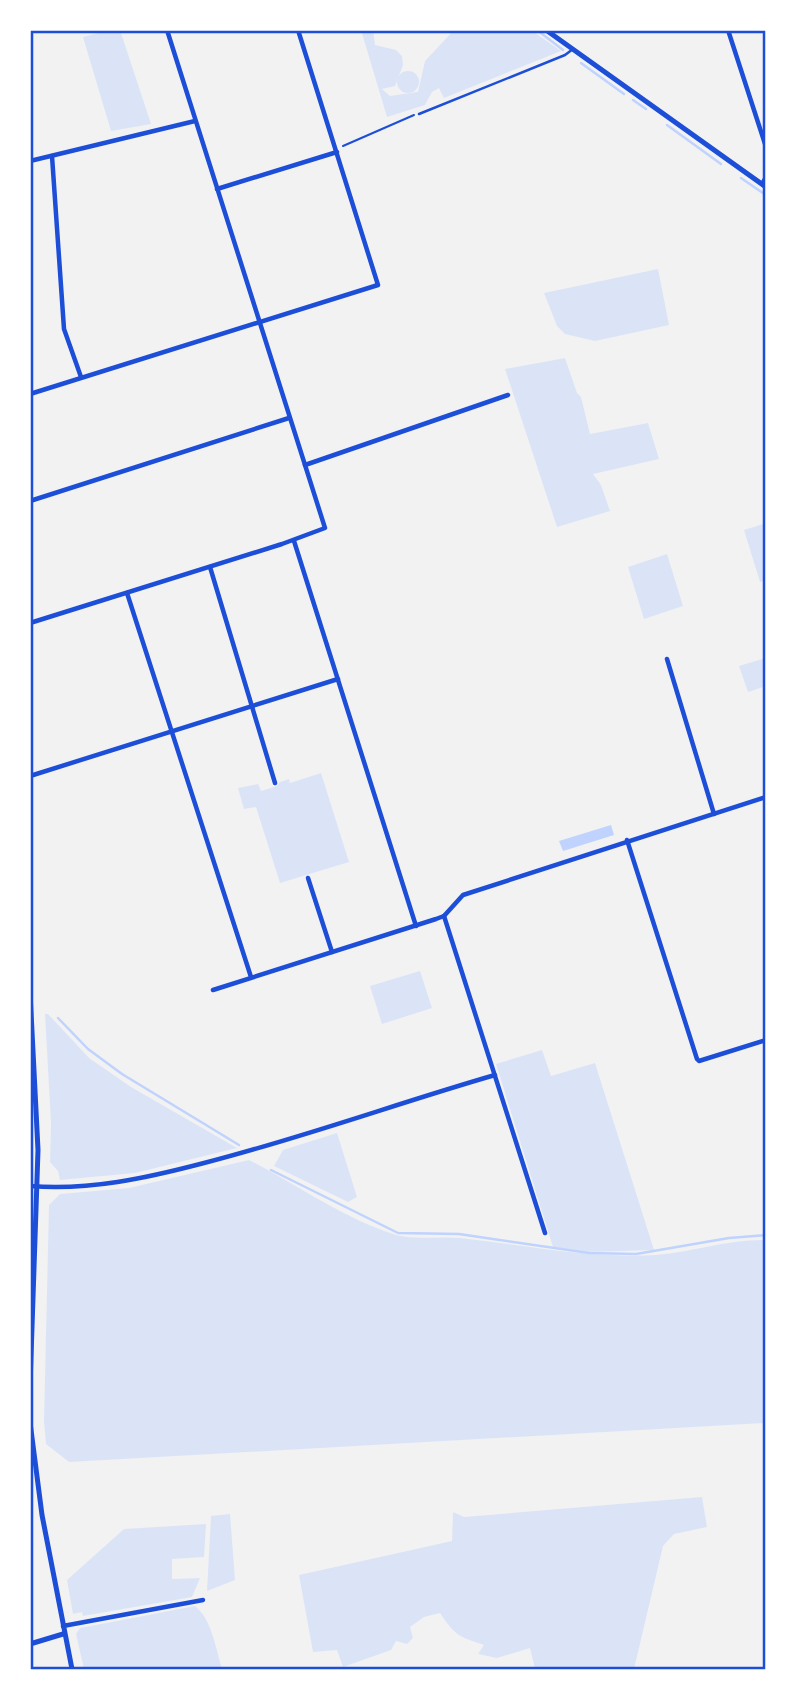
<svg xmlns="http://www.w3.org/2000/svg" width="796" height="1699" font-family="Raleway,sans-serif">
  <rect width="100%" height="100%" fill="#f2f2f2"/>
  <g fill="#dbe4f7">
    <path d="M110,30H120L151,124L111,131L83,37Z"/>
    <path d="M361,30H373L375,45L396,50L402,56L403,65L395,86L382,89L390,96L418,92L425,61L454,30H531L561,51L444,98L439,88L432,92L425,105L387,117Z"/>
    <circle cx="408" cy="82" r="11"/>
    <path d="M658,269L669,325L595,341L565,334L557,326L544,293Z"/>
    <path d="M565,358L577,393L581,397L590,434L648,423L659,459L593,474L601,485L610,511L557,527L505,369Z"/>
    <path d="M766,523V580L760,582L744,530Z"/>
    <path d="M667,554L683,606L644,619L628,567Z"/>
    <path d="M766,658V686L748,692L739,666Z"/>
    <path d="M321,773L349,862L280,883L256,807L244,809L238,788L258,784L261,791L277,786L280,782L289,779L290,783Z"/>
    <path d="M420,971L432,1008L382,1024L370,986Z"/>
    <path d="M45,1014H48L89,1058L131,1087L237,1148L135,1173L60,1180L58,1171L50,1162L51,1123Z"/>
    <path d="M542,1050L551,1076L595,1063L654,1250L589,1252L553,1247L496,1064Z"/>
    <path d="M337,1133L357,1197L348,1202L274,1166L283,1150Z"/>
    <path d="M249,1160C296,1184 344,1219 396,1235C415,1240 439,1236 460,1238C525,1245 589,1259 656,1255C693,1252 728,1239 766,1240V1423L69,1462L46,1444L44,1421L49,1205L60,1194L129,1188Z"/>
    <path d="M702,1497L707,1527L674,1534L663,1546L634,1669H535L530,1648L497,1658L478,1654L484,1645C460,1637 455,1636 440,1613L424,1617L410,1627L413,1638L407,1644L396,1641L391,1650L343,1667L337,1650L313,1652L299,1575L452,1541L453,1512L464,1517Z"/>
    <path d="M230,1514L235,1580L207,1591L211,1516Z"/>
    <path d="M206,1524L204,1557L172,1559V1579L200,1578L192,1597L83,1616L82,1612L73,1614L67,1580L124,1529Z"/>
    <path d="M195,1606C212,1619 216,1650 222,1669H84L76,1634L80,1628Z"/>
  </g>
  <path fill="#bfd3fe" d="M611,825L614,835L563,851L559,841Z"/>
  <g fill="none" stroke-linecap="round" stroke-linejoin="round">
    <g stroke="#bfd3fe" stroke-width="2.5">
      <path d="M537,30L563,50"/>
      <path d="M581,63L624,94"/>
      <path d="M633,100L646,109"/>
      <path d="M667,125L721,164"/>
      <path d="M741,178L766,195"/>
      <path d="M58,1018L88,1049L122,1074L239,1145"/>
      <path d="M30,1129V1155"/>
      <path d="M271,1170L398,1233L459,1234L589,1253L636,1254L729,1238L766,1235"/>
    </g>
    <path stroke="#1d4ed8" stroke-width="2" d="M343,146L414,115"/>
    <path stroke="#1d4ed8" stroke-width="2.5" d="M419,114L565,55L573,49"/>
    <g stroke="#1d4ed8" stroke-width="4.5">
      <path d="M728,30L766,147"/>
      <path d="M52,156L64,329L81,377"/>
      <path d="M30,161L195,121"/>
      <path d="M762,184L766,177"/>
      <path d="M217,189L337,152"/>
      <path d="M30,394L378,285L298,30"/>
      <path d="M305,465L508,395"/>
      <path d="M30,501L289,418"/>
      <path d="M294,541L416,926"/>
      <path d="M210,567L275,783"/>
      <path d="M127,593L251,977"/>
      <path d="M30,623L282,544L325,528L167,30"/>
      <path d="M667,659L714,814"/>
      <path d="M30,776L338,679"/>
      <path d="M627,840L697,1059L699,1061L766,1040"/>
      <path d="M308,878L332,952"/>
      <path d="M444,916L545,1233"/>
      <path d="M213,990L436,919L444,916L463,895L766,797"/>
      <path d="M30,1186C88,1191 147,1178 204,1163C302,1138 398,1103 495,1075"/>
      <path d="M63,1626L203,1600"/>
    </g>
    <g stroke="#1d4ed8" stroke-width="5">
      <path d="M546,30L766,187"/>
      <path d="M30,992L38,1150L30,1386"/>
      <path d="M30,1422L42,1515L72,1669"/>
      <path d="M30,1644L63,1634"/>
    </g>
  </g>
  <rect width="796" height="1699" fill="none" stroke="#ffffff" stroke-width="63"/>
  <rect x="32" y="32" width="732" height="1636" fill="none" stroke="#1d4ed8" stroke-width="2.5"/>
</svg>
